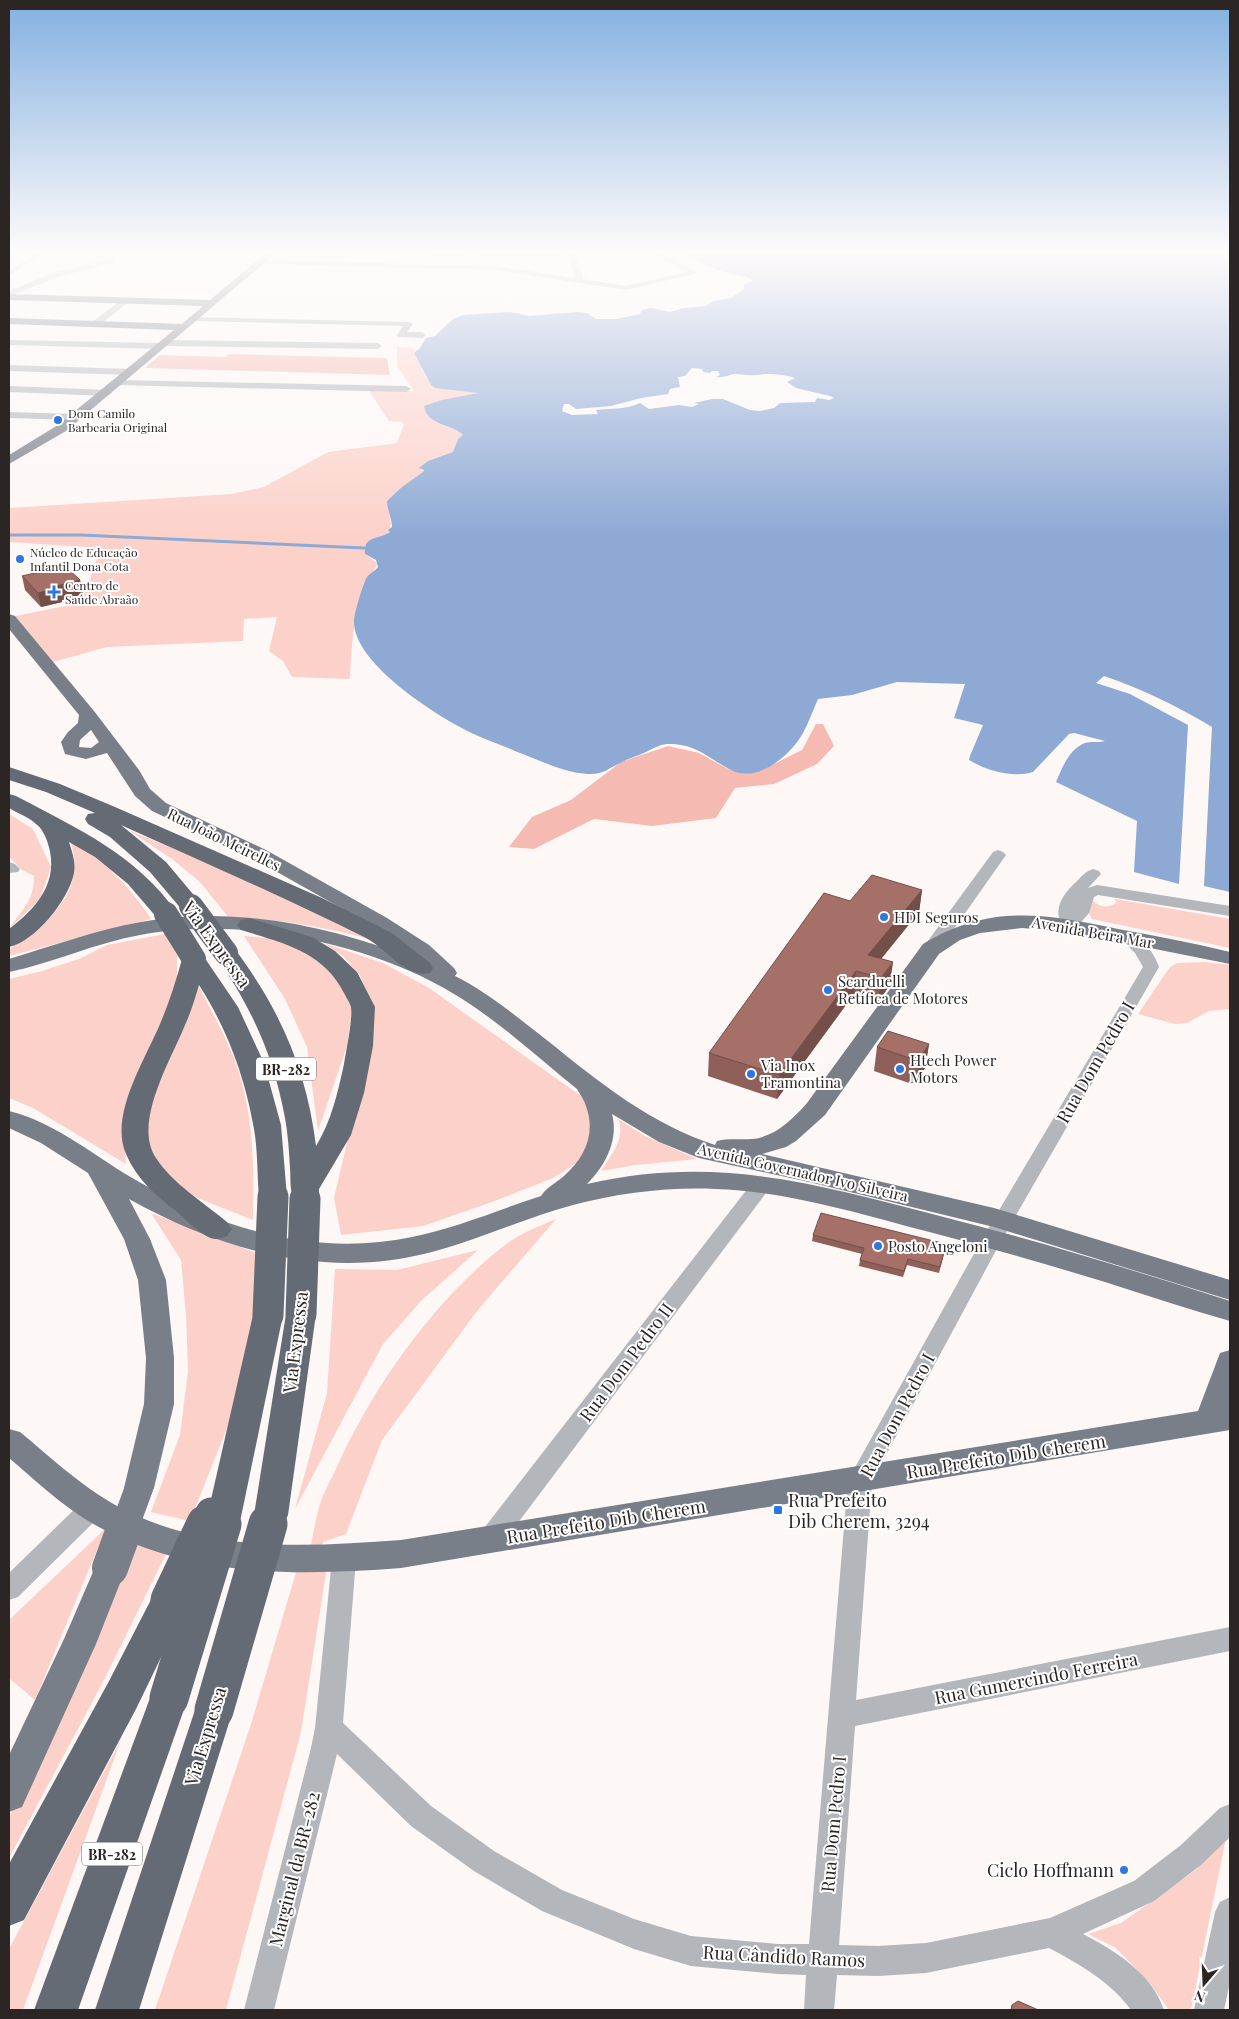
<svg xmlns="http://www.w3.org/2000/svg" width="1239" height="2019" font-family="'Playfair Display',serif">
  <rect width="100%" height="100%" fill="#fdf7f6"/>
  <g fill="#fcd1ca">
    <path d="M397,347H412L426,378L458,390L479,393L436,402V421L463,434V436L458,439L453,452L428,461L420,468L424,471L423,472L387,501C395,537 391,530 365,554L377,563C376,572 366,576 363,585C354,617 351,646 350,679L292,677L283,661L269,651L277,617L244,619L243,641L107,647L53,662L15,616L81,603L101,548L9,542V508L232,494L264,487L328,452L397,443L404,424L401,423L404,422L389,421L369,391H414L397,366Z"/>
    <path d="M9,814L33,829L51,867L40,899L9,929C22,909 34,902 34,876L22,870L9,857Z"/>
    <path d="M130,831L187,854L374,940C326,928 279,918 229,918L200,882L172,859Z"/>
    <path d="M70,838C105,864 127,882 151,919L9,956V949C40,929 79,900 74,858C74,851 71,845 70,838Z"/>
    <path d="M1115,899L1230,919V948L1092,919L1088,912L1092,900C1099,907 1107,909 1116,903Z"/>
    <path d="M165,934L177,955V979L169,1007L123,1126L126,1164L33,1108L9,1098V979L42,971L79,959L107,945Z"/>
    <path d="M244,936L268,938L289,944L321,961L342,980L353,1005L347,1046L318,1131L307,1047L285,999Z"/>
    <path d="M323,943L383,963L429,988L581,1096L598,1127L577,1163L553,1178L492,1202L423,1226L341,1235L334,1198L370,1044L372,1006L360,975L343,956Z"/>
    <path d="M1205,962L1230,965V1009L1209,1011L1187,1023L1175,1024L1138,1014L1170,967L1177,963Z"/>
    <path d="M198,985C213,1014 231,1045 240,1076C254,1122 254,1172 253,1220L195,1197L160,1171L144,1138L147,1102Z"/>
    <path d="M618,1119L645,1136L697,1159L636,1165L601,1171C611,1155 626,1139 618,1119Z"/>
    <path d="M151,1213L256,1253L253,1327L231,1418L190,1521L151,1512L180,1435L188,1371L186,1315L181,1260Z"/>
    <path d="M556,1219L477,1311L382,1440L346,1534L323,1542L320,1555H309C312,1539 315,1523 319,1507C323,1494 330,1481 336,1469C373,1386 436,1297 509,1242C523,1232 540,1226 556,1219Z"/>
    <path d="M478,1250L421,1301L383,1344L295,1509L327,1393L335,1269L397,1270Z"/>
    <path d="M106,1528L35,1700L9,1678V1620Z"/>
    <path d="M131,1542L167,1552L104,1680L9,1858V1817Z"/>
    <path d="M327,1567L301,1732L226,2010H155L251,1724L297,1569Z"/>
    <path d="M121,1740L23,2010H9V1949Z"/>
    <path d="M1228,1828L1191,2010H1169L1151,1985L1116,1948L1088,1934L1121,1923L1197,1869Z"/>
  </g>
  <g fill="#f5bab1">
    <path d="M228,354L387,358L390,375L145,368L160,355L226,357Z"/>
    <path d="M816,724H823L834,746L817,764L774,784L735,788L716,818L652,826L594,819L534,849L509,847L532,817L571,800L621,762L668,746L699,753L730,770H762L802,750Z"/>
  </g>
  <path fill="#8da9d4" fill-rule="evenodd" d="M683,254H1230V892L1204,886L1212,727C1177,706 1142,689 1104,676L1096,683L1130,694L1188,725L1179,884L1134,872L1137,821L1056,782C1062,768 1069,749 1085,743C1091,741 1099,743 1105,741L1074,733L1069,734L1033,772C1013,778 987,771 969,760L970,756L983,725L954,718L965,684L897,682L852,695L818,699C813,710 809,722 803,733C790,756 756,785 729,769C707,757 695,743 667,744C658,745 654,748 646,752C638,756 629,758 622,762C609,768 603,775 587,774C562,772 539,760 515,751C497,743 477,737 460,727C428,710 353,661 354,621C354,614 363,583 367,577C370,573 375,571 378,567L376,560L365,554C363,535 379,540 390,532L388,530L392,527C392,518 387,510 387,501L402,487L423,472L424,470L419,468L428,461L453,452L458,439L463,435C453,424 427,426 424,406L442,400L478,393L435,388L431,385L414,353L420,348L426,338L435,336L453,319L463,315L511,312L529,316L578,312L587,313L596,319H616L640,314L642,310L651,308L670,312L684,308L706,306L713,301L731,298L744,289V284L753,281C748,275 739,276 731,274C715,269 698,263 683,254ZM692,368L702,369L703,372L710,373L712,371H718L720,375L716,377C724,378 728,375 735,374C742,374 749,376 756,375C768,373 783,374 795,378L787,382L796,388L830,396L834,398L829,400L817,398L815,402L780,403L774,408L760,411L750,410L723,399H712L694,403L699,404L692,407L679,405L649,409L640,403C625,410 611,408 596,410L598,414L572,415L562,411L564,404H569L576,409L611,406L641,398L668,394L670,389L680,387L678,377L685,376Z"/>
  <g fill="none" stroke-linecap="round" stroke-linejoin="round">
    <path stroke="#8da9d4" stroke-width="3" d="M9,535H81L364,548"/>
    <g fill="#b3b6bb" fill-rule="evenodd">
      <path d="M34,254H43L9,276V271Z"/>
      <path d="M431,254H466L463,256L434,257Z"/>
      <path d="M481,254H559L556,256L483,258L479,256Z"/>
      <path d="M567,254H575L583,279L626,286L687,272L653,254H663L698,273L626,290L496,270L264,264L260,262L264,260L496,266L575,278Z"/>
      <path d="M111,259H114V263L61,276L9,296V291L55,272Z"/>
      <path d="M123,299L130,301L98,326H92V322Z"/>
      <path d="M189,317L409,322L413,324L407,332H422L426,335L422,338L398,337L397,335L403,326L192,321L188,319Z"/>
      <path d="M9,340L160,343L164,340L378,343L382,346L378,349L164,346L160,349L9,345Z"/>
      <path d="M9,365L130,369L134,372L130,375L9,371Z"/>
      <path d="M117,380L406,386L411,389L406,392L114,385V381Z"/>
      <path d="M9,386L107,390L112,393L107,396L9,392Z"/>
      <path d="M9,412L75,414L80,417L75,420L9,418Z"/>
      <path d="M998,850L1003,852L1006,855L937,953H925L923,949L925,945L993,852Z"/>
      <path d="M9,862L15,864L20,869L18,872L9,873Z"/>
      <path d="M1093,869L1099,871L1101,874L1088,888L1097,885L1230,906V916L1098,895L1094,897L1089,913L1076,928H1064C1051,910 1063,894 1077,881C1082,876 1086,871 1093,869Z"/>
      <path d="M1126,931C1142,935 1154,953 1159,967L1000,1243L872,1481L856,1700L1230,1627V1651L855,1726L839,1945L878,1946L926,1943L1050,1918L1134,1881L1181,1845L1220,1808L1230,1804V1837L1201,1865L1154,1901L1083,1934C1116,1951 1152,1974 1164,2010H1131C1111,1982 1079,1964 1049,1948L926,1973L878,1976L837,1975L834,2010H804L806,1975L778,1974L691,1966L634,1949L542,1911L474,1871L411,1826L337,1754L274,2010H244L311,1748L315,1728L332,1559L335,1551L344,1548L353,1551L356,1559L343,1723L431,1806L494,1851L562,1890L634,1919L691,1936L778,1944H809L848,1480L985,1234L1143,967L1135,953L1118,936L1120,932Z"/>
      <path d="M762,1177L769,1179L772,1184L769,1189L499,1548L490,1551L481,1548L478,1540L481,1532L755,1179Z"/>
      <path d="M92,1498L101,1501L104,1508L101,1515L18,1597L9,1600V1573L83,1501Z"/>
      <path d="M1230,1897V1982L1224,2010H1194L1215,1912L1220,1902Z"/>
    </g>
    <g fill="#797f88" fill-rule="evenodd">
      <path d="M265,254H275L66,431L9,464V455L58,425L174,330L9,324V318L182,324L203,306L9,300V294L210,300Z"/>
      <path d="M9,614L15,616L94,711L139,770L150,789L166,803L266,850L387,918L429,945L454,968L457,973L455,976C489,993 518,1018 548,1041C600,1083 651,1124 715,1145L717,1141C729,1138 740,1140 752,1139C775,1137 793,1119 807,1103L923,944C991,903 1045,914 1118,929C1156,936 1193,943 1230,952V964L1070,932L1022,928L980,933L960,940L939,954L825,1115L796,1141L786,1147L762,1154L994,1208L1230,1280V1300L994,1227L809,1182L699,1158L659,1142L612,1114C619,1140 605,1166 587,1184C715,1155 813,1183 936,1215C1035,1240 1133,1270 1230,1301V1321C1188,1309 1146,1295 1105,1282C1039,1262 973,1243 906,1226C843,1209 780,1191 715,1189C668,1187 619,1193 573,1205C525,1218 480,1239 432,1252C327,1280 222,1251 129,1199L150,1239L166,1280L174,1358V1404L154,1488L150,1497L139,1501L128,1497L124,1488L144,1404L146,1358L138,1280L124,1239L88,1173L41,1143L9,1128V1111C58,1123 97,1159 141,1183C224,1230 316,1257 412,1237C456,1228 498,1210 541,1196C547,1187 556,1183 564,1176C585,1157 596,1134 586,1106C584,1100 580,1094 577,1089C537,1057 498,1020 454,994C369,942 238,916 140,935C95,943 53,963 9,972V959C52,946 96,930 141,922C235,905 332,926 420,961L373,926L252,858L152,811L135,796L107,753L86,759L65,754L61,742L68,732L78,723L79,715L9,629ZM91,730L99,742L91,748L79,747L80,740Z"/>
      <path d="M1230,1350V1430L401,1568C295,1576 185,1578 90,1522C60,1504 35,1480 9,1458V1429L20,1432C49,1456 78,1483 110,1502C198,1554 304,1547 401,1540L1198,1411L1220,1353Z"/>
      <path d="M110,1554L121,1558L126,1568L96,1644L22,1807L9,1812V1755L64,1639L99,1558Z"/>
    </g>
    <g fill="#646b75" fill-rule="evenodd">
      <path d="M9,767L60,784L115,807L322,898L392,933L430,963L433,968L430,973C406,979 386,948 366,938C286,898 203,862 121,825L166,862L203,906L199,911L191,913L183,911L150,872L110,837L88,824L85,819L88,814L95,813L46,792L9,780Z"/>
      <path d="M9,794L16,796C78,829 136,854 178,914L174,919L166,921L158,919L128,884L95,857L69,842C72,852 76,862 74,873C69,899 36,941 9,947V929C37,908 60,881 48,844C46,837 42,828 36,824C29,817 17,813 9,808Z"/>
      <path d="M249,918L312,937L335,951L357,972L375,1007L373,1046L364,1093L351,1135L319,1189V1194L315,1201L305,1204L295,1201C289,1191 291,1179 290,1168C289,1151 288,1134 285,1118C273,1053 251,1007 214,953L218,948L226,946L234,948C280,1009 307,1071 316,1146C331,1122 338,1092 344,1064C346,1051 353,1019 351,1007C350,1003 346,997 344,993C323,951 282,943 241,930L237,925L241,920Z"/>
      <path d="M194,952L202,954L238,1007L264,1063L281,1125L287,1197L283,1204L273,1207L263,1204L259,1197C257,1173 258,1147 253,1124C244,1074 226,1027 199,985C195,998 191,1012 185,1025C172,1058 132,1123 156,1158C173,1184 203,1202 227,1222L232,1229L227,1236C224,1237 220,1239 216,1239C204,1239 185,1219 176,1211C156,1196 136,1178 126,1154C109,1115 145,1060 160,1024C169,1003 176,981 182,959L186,954Z"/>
      <path d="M301,1302L312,1306L316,1314L288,1515L283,1525L271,1530L259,1525L254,1515L286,1314L290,1306Z"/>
      <path d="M268,1303L279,1307L283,1315L241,1517L236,1528L224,1532L212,1528L207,1517L253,1315L257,1307Z"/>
      <path d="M170,1584L183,1588L188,1600L183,1612L136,1709L24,1920L9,1926V1864L108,1683L157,1588Z"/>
      <path d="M169,1680L183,1685L188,1698L78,2010H34L150,1698L155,1685Z"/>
      <path d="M214,1692L228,1697L233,1710L139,2010H95L195,1710L200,1697Z"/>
    </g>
    <path stroke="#797f88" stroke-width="28" d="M125,1526L139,1488"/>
    <path stroke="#797f88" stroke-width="36" d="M110,1568L126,1524"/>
    <g stroke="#646b75" stroke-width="24">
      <path d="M191,906L226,953"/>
      <path d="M166,914L194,959"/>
    </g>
    <g stroke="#646b75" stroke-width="31">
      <path d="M301,1314L305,1199"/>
      <path d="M268,1315L273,1197"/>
      <path d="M205,1526L211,1513"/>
      <path d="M221,1526L224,1517"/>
      <path d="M268,1526L271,1515"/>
    </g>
    <g stroke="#646b75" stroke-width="39">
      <path d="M170,1600L206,1524"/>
      <path d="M169,1698L222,1524"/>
      <path d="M214,1710L268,1524"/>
    </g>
  </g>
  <g fill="#8e6059">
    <path d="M22,576L80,580L83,594L62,600V602L41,607L25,590Z"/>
    <path d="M922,890L919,912L881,959L890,985L878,1002L854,994L777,1099L708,1076L709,1053L850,901Z"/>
    <path d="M929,1044L925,1068L915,1085L874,1071L877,1047Z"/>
    <path d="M813,1235L945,1250L939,1273L907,1265L903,1277L859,1266L860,1260L862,1254L812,1241Z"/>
  </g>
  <g fill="#744e49">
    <path d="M80,580L83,594L62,600V602L41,607L38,593L57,586Z"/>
    <path d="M922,890L919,912L868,975V955Z"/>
    <path d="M893,962L890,985L878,1002L881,978Z"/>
    <path d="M856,971L854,994L777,1099L779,1075Z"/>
    <path d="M929,1044L925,1068L915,1085L918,1061Z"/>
  </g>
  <g fill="#a57068" stroke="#744e49">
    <path d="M65,566L80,580L57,586L59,588L38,593L22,576Z"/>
    <path d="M872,875L922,890L868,955L893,962L881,978L856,971L779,1075L709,1053L824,893L850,901Z"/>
    <path d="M888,1031L929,1044L918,1061L877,1047Z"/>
    <path d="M821,1213L946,1244L940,1267L908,1259L904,1271L860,1260L864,1248L813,1235Z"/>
    <path d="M1018,2001L1036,2009L1038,2010H1011L1012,2005Z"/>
  </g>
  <linearGradient id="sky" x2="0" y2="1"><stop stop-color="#83b0e0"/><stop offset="0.47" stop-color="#fefbfb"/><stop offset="1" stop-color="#fefbfb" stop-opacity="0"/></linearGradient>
  <rect width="1239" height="537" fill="url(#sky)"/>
  <g fill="#2d77e3" stroke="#fff" stroke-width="2">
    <circle cx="58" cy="420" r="5"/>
    <circle cx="20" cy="559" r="5"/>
    <path d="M51.5 584.5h5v5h5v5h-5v5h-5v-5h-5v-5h5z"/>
    <circle cx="884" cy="917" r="5"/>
    <circle cx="828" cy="990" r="5"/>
    <circle cx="900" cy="1069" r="5"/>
    <circle cx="751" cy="1074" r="5"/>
    <circle cx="878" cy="1246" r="5"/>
    <rect x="773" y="1505" width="10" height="10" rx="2.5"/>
    <circle cx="1124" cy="1870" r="5"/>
  </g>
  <g text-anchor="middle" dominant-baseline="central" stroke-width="4" stroke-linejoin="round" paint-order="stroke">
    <g font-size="12" fill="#2b2524" stroke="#fff" text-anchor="start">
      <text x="68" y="413">Dom Camilo<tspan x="68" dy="14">Barbearia Original</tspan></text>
      <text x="30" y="552">Núcleo de Educação<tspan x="30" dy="14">Infantil Dona Cota</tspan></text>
      <text x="65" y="585">Centro de<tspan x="65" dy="14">Saúde Abraão</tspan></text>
    </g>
    <g fill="#fff" stroke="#6b6666" stroke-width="1">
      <rect x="256" y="1057.5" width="60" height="23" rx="4"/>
      <rect x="82" y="1842.5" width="60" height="23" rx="4"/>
    </g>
    <g font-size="14" font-weight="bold" fill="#2b2524">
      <text x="286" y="1069">BR-282</text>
      <text x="112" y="1854">BR-282</text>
    </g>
    <g font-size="15" fill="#2b2524" stroke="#fff">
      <text transform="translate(224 839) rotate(26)">Rua João Meirelles</text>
      <text transform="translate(1093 932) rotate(10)">Avenida Beira Mar</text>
      <text transform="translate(803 1172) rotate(13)">Avenida Governador Ivo Silveira</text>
    </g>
    <g font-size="15" fill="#2b2524" stroke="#fff" text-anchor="start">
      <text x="894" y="917">HDI Seguros</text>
      <text x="838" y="981">Scarduelli<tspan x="838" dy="17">Retífica de Motores</tspan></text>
      <text x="910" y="1060">Htech Power<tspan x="910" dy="17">Motors</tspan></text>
      <text x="761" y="1065">Via Inox<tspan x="761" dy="17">Tramontina</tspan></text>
      <text x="888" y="1246">Posto Angeloni</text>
    </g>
    <g font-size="18" fill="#2b2524" stroke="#fff">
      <text transform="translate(217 944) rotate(54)">Via Expressa</text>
      <text transform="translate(1095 1062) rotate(-60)">Rua Dom Pedro I</text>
      <text transform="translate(295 1342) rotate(-83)">Via Expressa</text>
      <text transform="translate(626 1362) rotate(-53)">Rua Dom Pedro II</text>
      <text transform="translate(897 1415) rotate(-62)">Rua Dom Pedro I</text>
      <text transform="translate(1006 1456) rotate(-9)">Rua Prefeito Dib Cherem</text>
      <text transform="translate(606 1521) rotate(-9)">Rua Prefeito Dib Cherem</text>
      <text transform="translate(1036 1678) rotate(-11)">Rua Gumercindo Ferreira</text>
      <text transform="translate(205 1736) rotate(-73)">Via Expressa</text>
      <text transform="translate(833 1824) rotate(-85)">Rua Dom Pedro I</text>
      <text transform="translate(294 1869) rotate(-76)">Marginal da BR-282</text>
      <text transform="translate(784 1956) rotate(3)">Rua Cândido Ramos</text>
    </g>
    <g font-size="18" fill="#2b2524" stroke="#fff" text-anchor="start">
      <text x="788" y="1500">Rua Prefeito<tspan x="788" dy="21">Dib Cherem, 3294</tspan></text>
      <text x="1114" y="1870" text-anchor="end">Ciclo Hoffmann</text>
    </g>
  </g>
  <rect width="1239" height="2019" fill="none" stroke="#2b2524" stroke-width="20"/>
  <g transform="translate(1204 1984) rotate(199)" stroke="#ffffff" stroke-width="4" paint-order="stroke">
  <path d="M0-4L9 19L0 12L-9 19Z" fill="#2b2524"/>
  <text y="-8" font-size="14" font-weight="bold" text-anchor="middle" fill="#2b2524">N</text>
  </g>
</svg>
